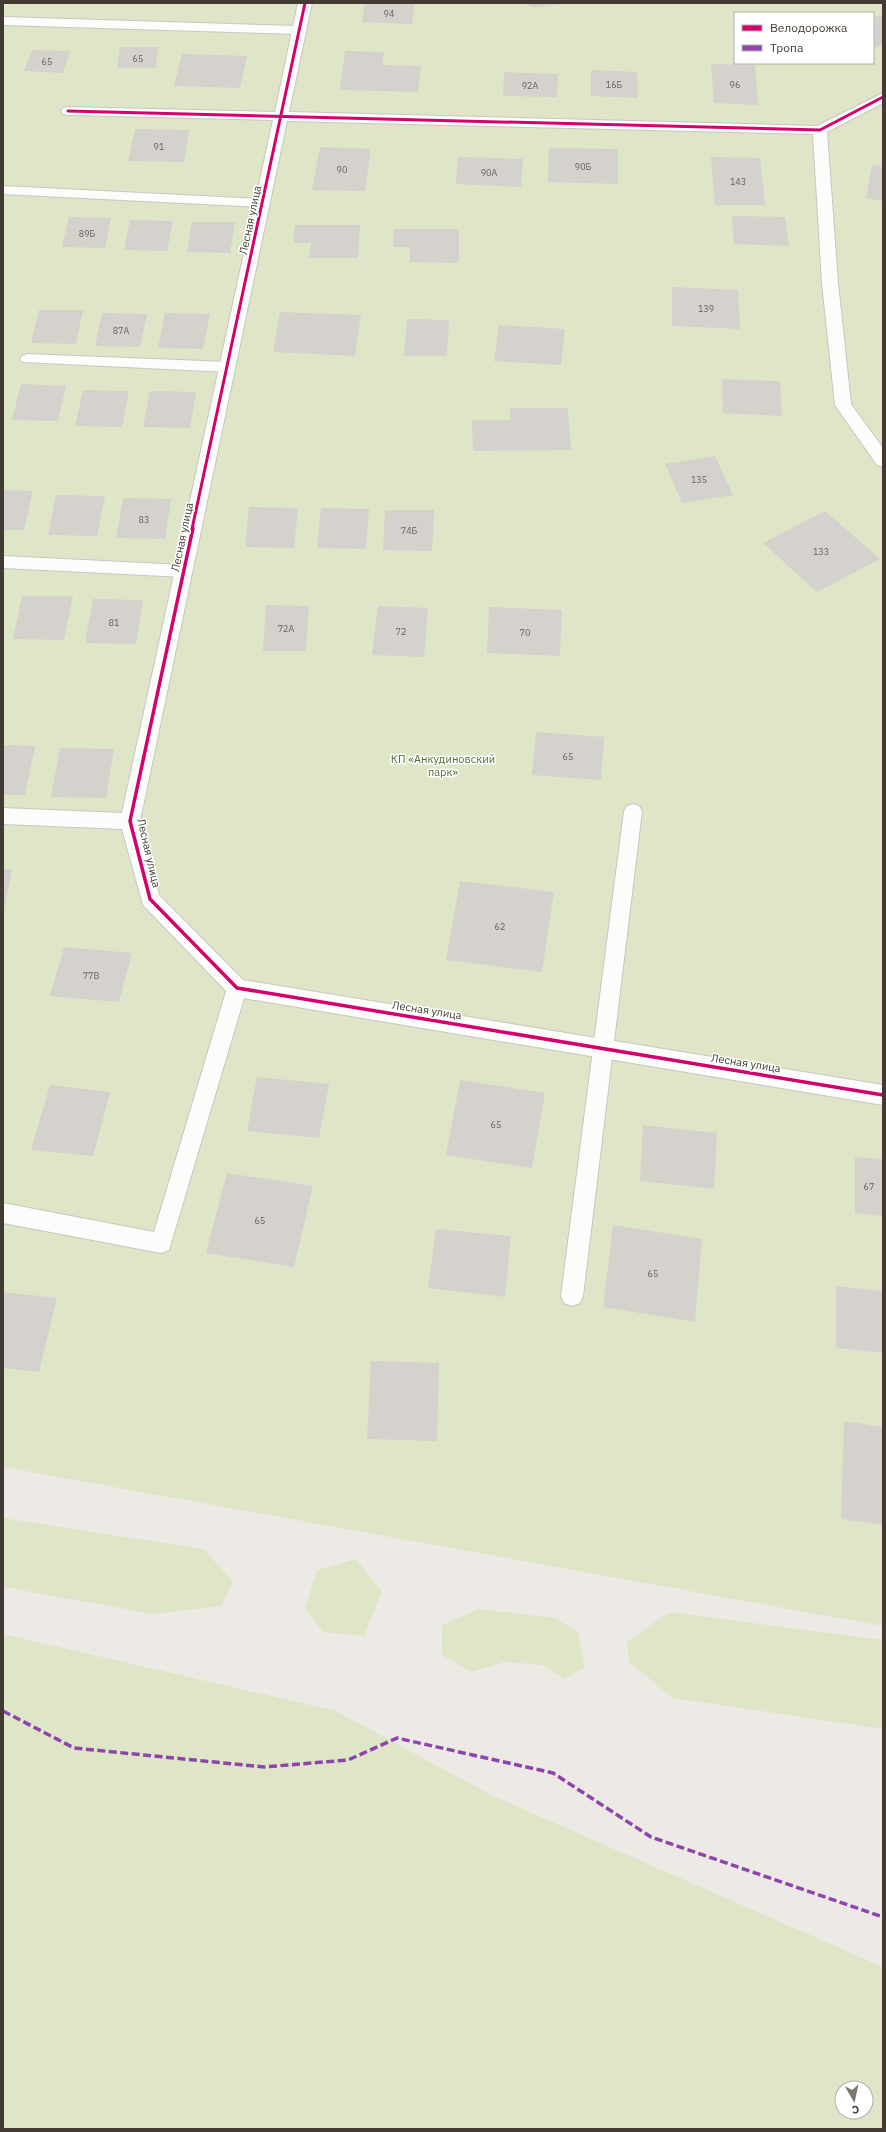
<svg xmlns="http://www.w3.org/2000/svg" width="886" height="2132" font-family="'IBM Plex Sans',sans-serif">
  <rect width="100%" height="100%" fill="#edeae6"/>
  <g fill="#dee6c7" fill-rule="evenodd">
    <path d="M3,3H883V1626L3,1467ZM735,13H873V63H735Z"/>
    <path d="M3,1518L203,1549L233,1581L221,1606L153,1614L3,1587Z"/>
    <path d="M356,1559L382,1592L364,1636L323,1632L305,1609L317,1570Z"/>
    <path d="M478,1609L555,1618L578,1632L585,1667L565,1679L542,1665L505,1662L471,1672L442,1655V1625Z"/>
    <path d="M669,1612L883,1640V1729L673,1698L629,1662L627,1642Z"/>
    <path d="M3,1634L336,1711L493,1796L883,1967V2129H3ZM842,2088H866V2112H842Z"/>
  </g>
  <g fill="#d5d1cd">
    <path d="M365,3H415L412,24L362,22Z"/>
    <path d="M523,3H561V4L533,7Z"/>
    <path d="M880,15L883,17V44L873,49V18Z"/>
    <path d="M120,47H158L156,68H117Z"/>
    <path d="M32,50L70,51L63,73L24,71Z"/>
    <path d="M345,51L384,52L382,65L421,66L418,92L340,90Z"/>
    <path d="M182,54L247,56L240,88L174,86Z"/>
    <path d="M711,64L755,65L758,105L714,103Z"/>
    <path d="M591,70L637,72L638,98L591,96Z"/>
    <path d="M504,72L558,74L557,97L503,96Z"/>
    <path d="M135,129L189,130L184,162L128,161Z"/>
    <path d="M320,147L371,149L365,191L312,190Z"/>
    <path d="M549,148L618,149V184L548,182Z"/>
    <path d="M458,157L523,159L521,187L456,184Z"/>
    <path d="M711,157L760,158L765,205H715Z"/>
    <path d="M872,165L883,167V201L866,198Z"/>
    <path d="M732,216L785,217L789,246L734,244Z"/>
    <path d="M69,217L111,218L105,248L62,247Z"/>
    <path d="M130,220L173,221L167,251L124,250Z"/>
    <path d="M192,222H235L230,253L187,252Z"/>
    <path d="M295,225H360L358,258H309L311,243H293Z"/>
    <path d="M394,229H459V263L410,262V247H393Z"/>
    <path d="M672,287L738,290L740,329L672,326Z"/>
    <path d="M39,310H83L76,344L31,343Z"/>
    <path d="M280,312L361,315L355,356L273,352Z"/>
    <path d="M102,313L147,314L140,347L95,346Z"/>
    <path d="M165,313L210,314L203,349L158,348Z"/>
    <path d="M407,319L449,320L447,356H404Z"/>
    <path d="M499,325L565,329L561,365L494,361Z"/>
    <path d="M722,379L780,381L782,416L723,413Z"/>
    <path d="M21,384L66,386L58,421L12,420Z"/>
    <path d="M83,390L129,391L122,427L75,426Z"/>
    <path d="M150,391L196,392L190,428L143,427Z"/>
    <path d="M510,408H568L571,450L473,451L472,420H511Z"/>
    <path d="M715,456L733,495L682,503L665,464Z"/>
    <path d="M3,490L33,491L24,530H3Z"/>
    <path d="M56,495L105,496L97,536L48,535Z"/>
    <path d="M123,498L171,499L165,539L116,538Z"/>
    <path d="M249,507L298,508L294,548L245,547Z"/>
    <path d="M321,508L369,509L366,549L317,548Z"/>
    <path d="M385,510H434L432,551L383,550Z"/>
    <path d="M825,511L880,559L817,592L763,543Z"/>
    <path d="M22,596H73L64,640L13,639Z"/>
    <path d="M93,599L143,600L136,644L85,643Z"/>
    <path d="M266,605L309,606L306,651H263Z"/>
    <path d="M378,606L428,608L424,657L372,655Z"/>
    <path d="M489,607L562,610L560,656L487,653Z"/>
    <path d="M536,732L604,737L601,780L532,775Z"/>
    <path d="M3,745L35,746L25,795H3Z"/>
    <path d="M60,748L114,749L106,798L51,797Z"/>
    <path d="M3,869H12L4,910H3Z"/>
    <path d="M460,881L554,892L542,972L446,960Z"/>
    <path d="M64,947L132,953L119,1002L50,996Z"/>
    <path d="M257,1077L329,1084L319,1138L247,1131Z"/>
    <path d="M460,1080L545,1093L532,1168L446,1155Z"/>
    <path d="M50,1085L110,1092L93,1156L31,1150Z"/>
    <path d="M643,1125L717,1133L714,1189L640,1181Z"/>
    <path d="M855,1157L883,1159V1216L855,1213Z"/>
    <path d="M227,1173L313,1186L294,1267L206,1253Z"/>
    <path d="M613,1225L702,1239L695,1322L603,1307Z"/>
    <path d="M436,1229L511,1236L505,1297L428,1288Z"/>
    <path d="M836,1286L883,1291V1353L836,1348Z"/>
    <path d="M3,1292L57,1298L39,1372L3,1368Z"/>
    <path d="M371,1361L439,1363L437,1441L367,1439Z"/>
    <path d="M844,1421L883,1427V1525L841,1519Z"/>
  </g>
  <g fill="none" stroke-linecap="round" stroke-linejoin="round">
    <defs>
      <g id="service">
        <path d="M3,17L299,26L305,30L299,34L3,25Z"/>
        <path d="M3,186L263,199L270,203L263,207L3,194Z"/>
        <path d="M27,354L228,362L233,364L235,367L233,370L228,372L22,362L20,359L22,356Z"/>
        <path d="M3,556L184,565L190,567L192,571L190,575L184,577L3,568Z"/>
        <path d="M633,804L639,806L642,811L583,1296L580,1303L572,1306L564,1303L561,1296L624,811L627,806Z"/>
        <path d="M237,980L244,982L247,988L169,1250L161,1253L3,1223V1203L154,1232L227,988L230,982Z"/>
      </g>
      <path id="minor" d="M298,3H312L289,112L817,126L883,93V103L827,132L838,283L851,404L883,448V467L877,465L835,405L822,283L813,134L287,121L140,821L159,895L243,980L883,1085V1105L237,997L229,994L143,905L122,829L3,824V808L122,813L273,120L68,115L63,114L61,111L63,108L68,107L275,112Z"/>
    </defs>
    <use href="#service" stroke="#c9c6c2" stroke-width="2"/>
    <use href="#minor" stroke="#c9c6c2" stroke-width="2"/>
    <use href="#service" fill="#fcfcfb" fill-rule="evenodd"/>
    <use href="#minor" fill="#fcfcfb" fill-rule="evenodd"/>
    <path stroke="#8e44ad" stroke-width="3.5" stroke-dasharray="8 3.5" stroke-linecap="butt" d="M3,1711L74,1748L264,1767L348,1760L397,1738L553,1773L651,1837L883,1917"/>
    <defs>
      <g id="cycleway-far1">
        <path d="M68,111L820,130L883,97"/>
        <path d="M192,529L305,3"/>
      </g>
      <path id="cycleway" d="M193,528L130,821L150,899L237,988L883,1095"/>
    </defs>
    <use href="#cycleway-far1" stroke="#fff" stroke-width="5"/>
    <use href="#cycleway" stroke="#fff" stroke-width="6"/>
    <use href="#cycleway-far1" stroke="#d6006c" stroke-width="3"/>
    <use href="#cycleway" stroke="#d6006c" stroke-width="3.5"/>
  </g>
  <g text-anchor="middle" dominant-baseline="central" stroke-width="3" stroke-linejoin="round" paint-order="stroke">
    <g font-size="9" fill="#68615b">
      <text x="389" y="13">94</text>
      <text x="138" y="58">65</text>
      <text x="47" y="61">65</text>
      <text x="614" y="84">16Б</text>
      <text x="735" y="84">96</text>
      <text x="530" y="85">92А</text>
      <text x="159" y="146">91</text>
      <text x="583" y="166">90Б</text>
      <text x="342" y="169">90</text>
      <text x="489" y="172">90А</text>
      <text x="738" y="181">143</text>
      <text x="87" y="233">89Б</text>
      <text x="706" y="308">139</text>
      <text x="121" y="330">87А</text>
      <text x="699" y="479">135</text>
      <text x="144" y="519">83</text>
      <text x="409" y="530">74Б</text>
      <text x="821" y="551">133</text>
      <text x="114" y="622">81</text>
      <text x="286" y="628">72А</text>
      <text x="401" y="631">72</text>
      <text x="525" y="632">70</text>
      <text x="568" y="756">65</text>
      <text x="500" y="926">62</text>
      <text x="91" y="975">77В</text>
      <text x="496" y="1124">65</text>
      <text x="869" y="1186">67</text>
      <text x="260" y="1220">65</text>
      <text x="653" y="1273">65</text>
    </g>
    <g font-size="11" fill="#423a33" stroke="#fff">
      <text transform="translate(250 220) rotate(-78)">Лесная улица</text>
      <text transform="translate(182 537) rotate(-78)">Лесная улица</text>
      <text transform="translate(149 853) rotate(77)">Лесная улица</text>
      <text transform="translate(427 1010) rotate(9)">Лесная улица</text>
      <text transform="translate(746 1063) rotate(9)">Лесная улица</text>
    </g>
    <g font-size="11" fill="#4e6f2b" stroke="#fff">
      <text x="443" y="759">КП «Анкудиновский<tspan x="443" dy="13">парк»</tspan></text>
    </g>
  </g>
  <rect width="886" height="2132" fill="none" stroke="#423a33" stroke-width="8"/>
  <rect x="734" y="12" width="140" height="52" fill="#ffffff" stroke="#b3b0ad"/>
  <rect x="742" y="25" width="20" height="6" fill="#d6006c" stroke="#b3b0ad"/>
  <text x="770" y="32" font-size="12" fill="#423a33">Велодорожка</text>
  <rect x="742" y="45" width="20" height="6" fill="#8e44ad" stroke="#b3b0ad"/>
  <text x="770" y="52" font-size="12" fill="#423a33">Тропа</text>
  <g transform="translate(854 2100) rotate(171)"><circle r="19" fill="#ffffff" stroke="#b3b0ad"/>
  <path d="M0-3L7 15L0 10L-7 15Z" fill="#7e7872"/>
  <text y="-6" font-size="11" font-weight="bold" text-anchor="middle" fill="#423a33">С</text>
  </g>
</svg>
